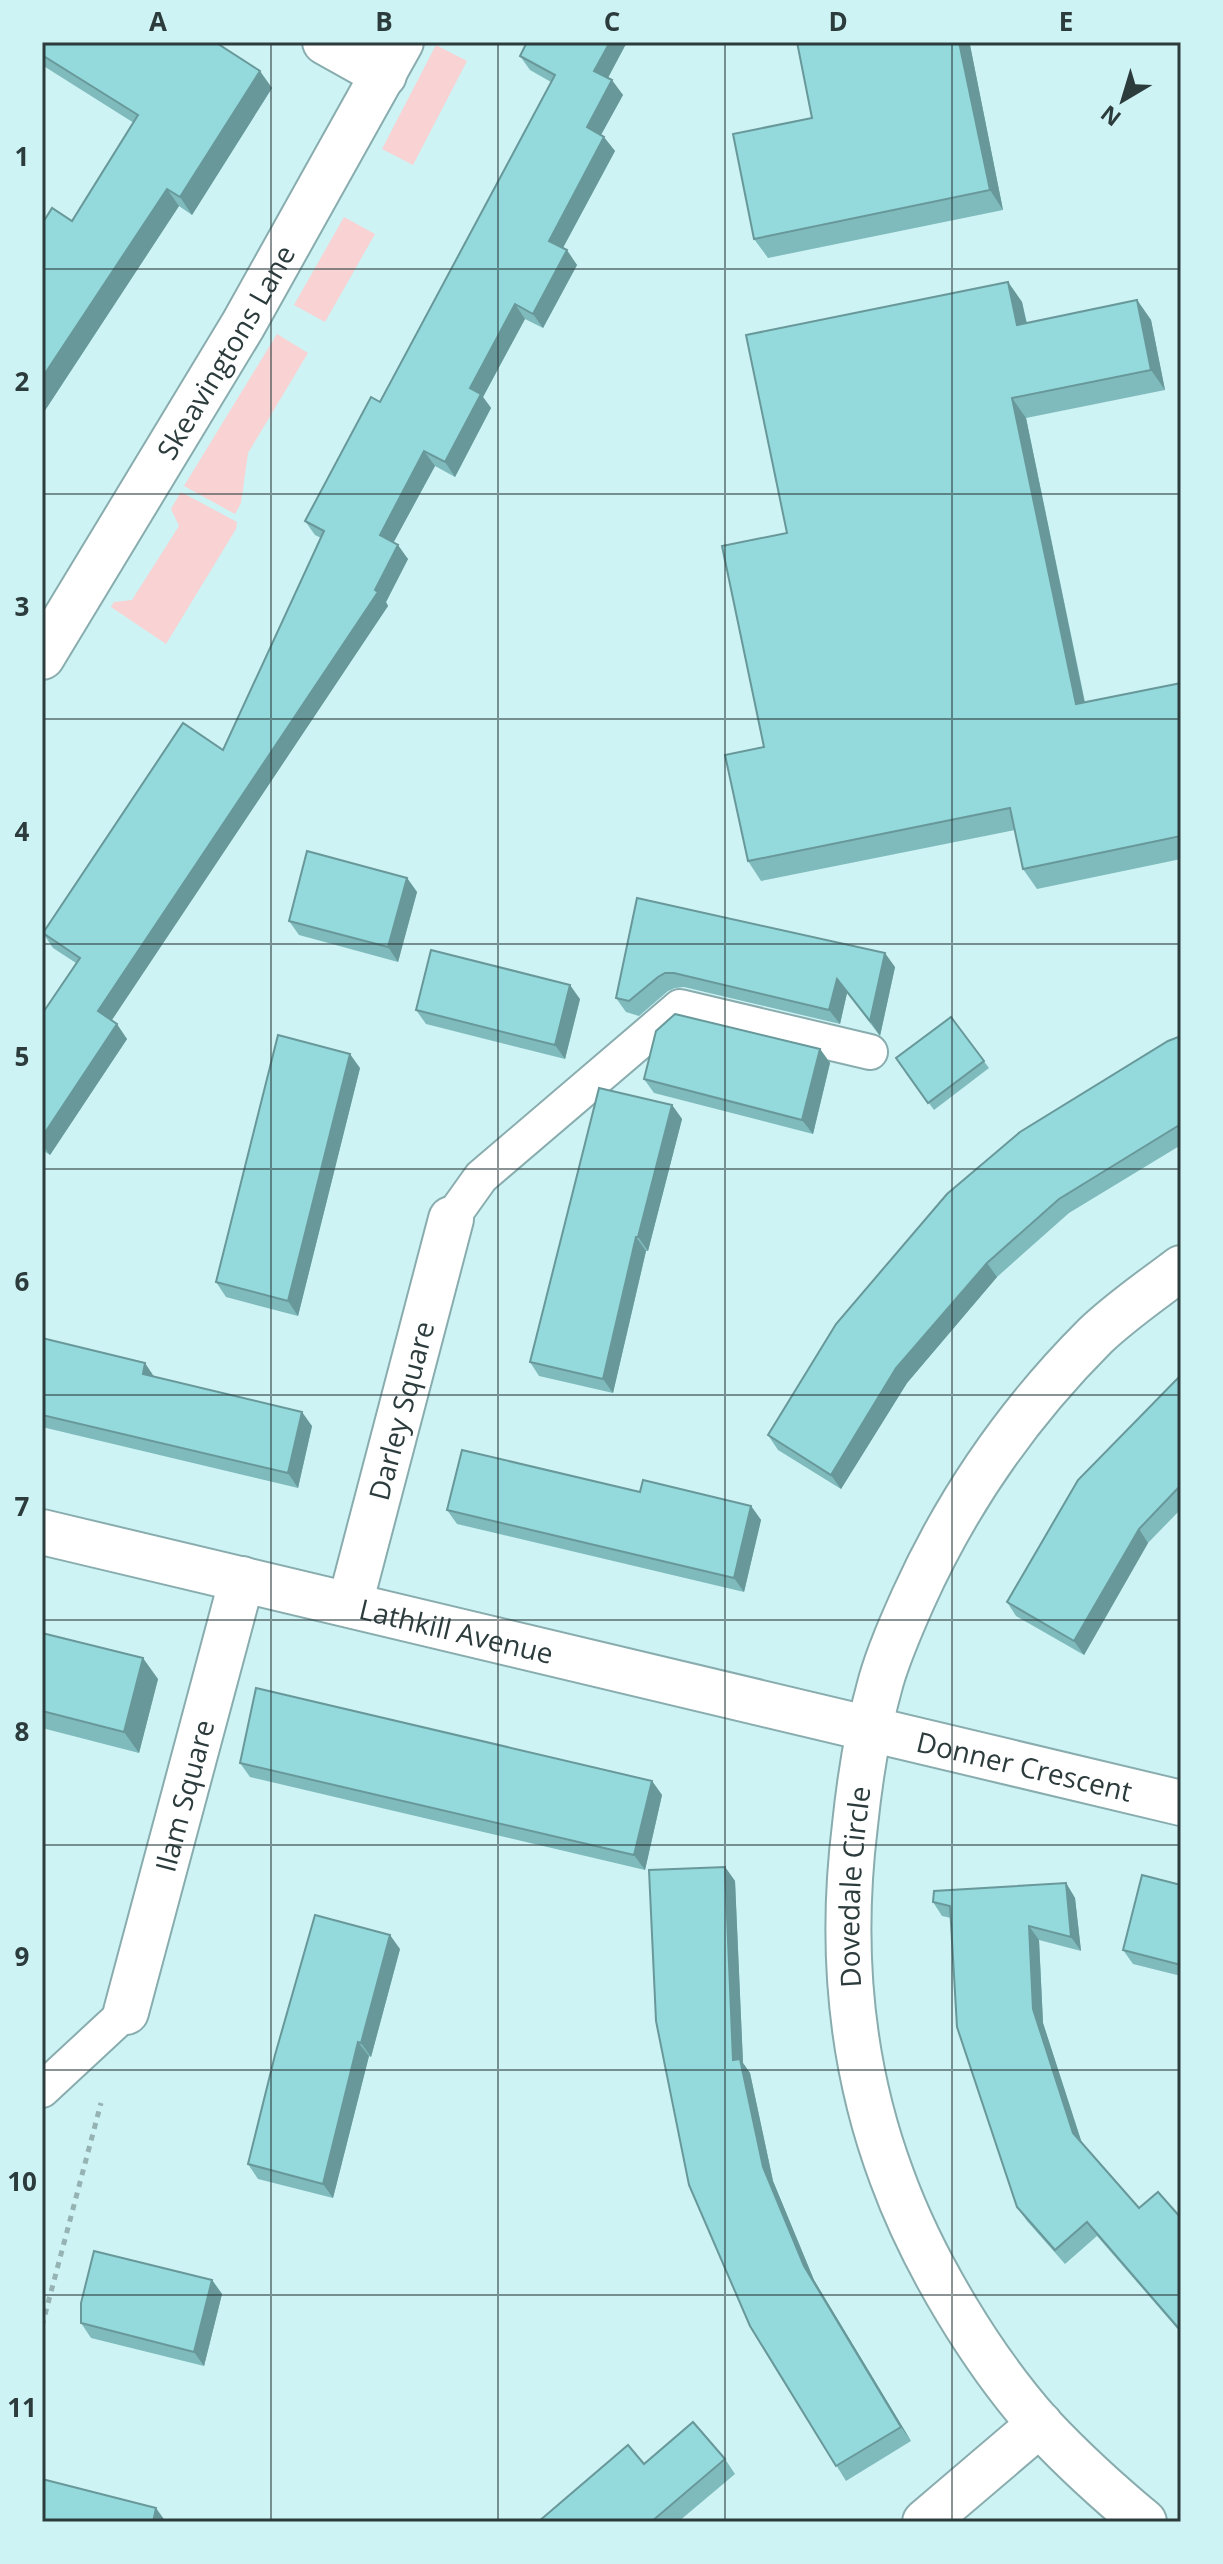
<svg xmlns="http://www.w3.org/2000/svg" width="1223" height="2564" font-family="'Open Sans',sans-serif">
  <rect width="100%" height="100%" fill="#cef3f4"/>
  <g fill="#f9d2d3">
    <path d="M436,45L467,61L413,165L382,149Z"/>
    <path d="M344,217L375,234L325,322L294,305Z"/>
    <path d="M277,334L308,353L248,453L241,503L235,514L184,486Z"/>
    <path d="M181,492L237,522L236,529L166,644L111,607L114,602L132,600L179,526L171,509Z"/>
  </g>
  <g fill="none" stroke-linecap="round" stroke-linejoin="round">
    <defs>
      <g id="lane">
        <path d="M451,1219L481,1177L680,1007L870,1052"/>
        <path d="M42,2090L126,2012"/>
      </g>
      <g id="street">
        <path d="M325,42L384,75"/>
        <path id="s1" d="M42,657L243,325L401,42"/>
        <path id="s2" d="M42,1532L1181,1803"/>
        <path id="s3" d="M350,1604L451,1219"/>
        <path id="s4" d="M126,2012L242,1579"/>
        <path d="M925,2522L1040,2424"/>
        <path id="s5" d="M1144,2522C1108,2492 1074,2461 1042,2427C982,2360 923,2262 892,2177C849,2062 840,1946 855,1825C860,1777 868,1727 881,1681C889,1653 901,1626 913,1599C957,1501 1019,1412 1095,1336C1121,1311 1152,1290 1181,1268"/>
      </g>
    </defs>
    <use href="#lane" stroke="#89acae" stroke-width="38"/>
    <use href="#street" stroke="#89acae" stroke-width="48"/>
    <path stroke="#96b3b4" stroke-width="5" stroke-dasharray="6 6" stroke-linecap="butt" d="M42,2326L101,2103"/>
    <use href="#lane" stroke="#fff" stroke-width="34"/>
    <use href="#street" stroke="#fff" stroke-width="44"/>
  </g>
  <g fill="#7fbbbd">
    <path d="M42,42L272,88L192,215L179,206L42,415V224L72,221L134,123L42,65Z"/>
    <path d="M527,42H627L608,78L623,95L601,135L615,151L563,248L577,265L543,328L525,319L483,397L491,408L455,477L435,466L393,543L408,559L386,602L388,606L111,1020L127,1039L50,1155L42,1150V1014L76,963L53,948L43,933L223,750L321,538L315,535L305,521L380,402L551,82L530,70L520,56Z"/>
    <path d="M797,42H982L970,45L1003,210L768,258L754,239L812,118Z"/>
    <path d="M1008,282L1022,302L1027,323L1137,300L1151,320L1165,390L1026,418L1085,702L1181,683V859L1037,889L1023,869L1015,830L761,881L748,861L764,747L787,533Z"/>
    <path d="M407,878L417,892L398,962L299,935L289,921Z"/>
    <path d="M637,898L895,967L880,1036L847,993L840,1024L684,987L675,988L668,991L639,1016L626,1012L616,998Z"/>
    <path d="M580,999L565,1059L426,1024L416,1010Z"/>
    <path d="M951,1017L989,1068L934,1110L896,1058Z"/>
    <path d="M1181,1036V1145L1069,1213L997,1277L907,1383L841,1489L778,1450L768,1435Z"/>
    <path d="M820,1049L830,1063L813,1134L654,1093L644,1079Z"/>
    <path d="M360,1068L298,1316L226,1297L216,1282Z"/>
    <path d="M672,1105L682,1119L648,1251H646L613,1393L539,1376L530,1362Z"/>
    <path d="M42,1338L154,1376L312,1426L298,1488L42,1427Z"/>
    <path d="M1181,1375V1509L1148,1543L1084,1655L1016,1616L1007,1602Z"/>
    <path d="M640,1492L751,1506L761,1520L744,1592L457,1524L447,1510Z"/>
    <path d="M42,1633L158,1679L139,1753L42,1728Z"/>
    <path d="M240,1763L652,1781L662,1795L645,1870L250,1777Z"/>
    <path d="M725,1867L735,1881L743,2063L750,2073L773,2181L814,2280L911,2441L846,2481L750,2326Z"/>
    <path d="M1066,1883L1075,1898L1081,1951L1039,1940L1043,2023L1082,2143L1139,2208L1181,2218V2333L1097,2236L1065,2264L1027,2221L1017,2207L951,1918L942,1916L933,1902Z"/>
    <path d="M1181,1885V1976L1133,1964L1123,1950Z"/>
    <path d="M400,1949L371,2057L369,2056L333,2198L258,2179L248,2164Z"/>
    <path d="M212,2280L222,2294L204,2366L91,2338L81,2323Z"/>
    <path d="M725,2459L735,2474L678,2522H538L644,2464Z"/>
  </g>
  <g fill="#68989a">
    <path d="M610,42H627L604,85L594,71Z"/>
    <path d="M959,42H968L970,45L1003,210L990,190Z"/>
    <path d="M260,71L272,88L192,215L180,197Z"/>
    <path d="M612,80L623,95L597,142L587,127Z"/>
    <path d="M604,137L615,151L559,255L549,241Z"/>
    <path d="M167,189L179,206L42,415V378Z"/>
    <path d="M567,250L577,265L543,328L533,314Z"/>
    <path d="M1008,282L1022,302L1031,345L1017,325Z"/>
    <path d="M1137,300L1151,320L1165,390L1151,370Z"/>
    <path d="M515,304L525,319L483,397L491,408L455,477L445,462L470,388Z"/>
    <path d="M1012,398L1026,418L1089,724L1076,704Z"/>
    <path d="M424,451L435,466L390,549L380,535Z"/>
    <path d="M398,545L408,559L386,602L388,606L108,1026L98,1011L375,590Z"/>
    <path d="M407,878L417,892L398,962L388,947Z"/>
    <path d="M885,953L895,967L880,1036L870,1021Z"/>
    <path d="M837,979L847,993L840,1024L829,1010Z"/>
    <path d="M570,985L580,999L565,1059L555,1045Z"/>
    <path d="M117,1024L127,1039L50,1155L42,1144V1137Z"/>
    <path d="M820,1049L830,1063L813,1134L802,1120Z"/>
    <path d="M350,1054L360,1068L298,1316L288,1301Z"/>
    <path d="M672,1105L682,1119L648,1251L638,1237Z"/>
    <path d="M636,1237L646,1251L613,1393L603,1379Z"/>
    <path d="M987,1263L997,1277L907,1383L841,1489L831,1475L896,1368Z"/>
    <path d="M145,1363L155,1378L143,1374Z"/>
    <path d="M302,1412L312,1426L298,1488L288,1473Z"/>
    <path d="M751,1506L761,1520L744,1592L734,1578Z"/>
    <path d="M1139,1529L1148,1543L1084,1655L1074,1641Z"/>
    <path d="M143,1658L158,1679L139,1753L124,1732Z"/>
    <path d="M652,1781L662,1795L645,1870L634,1855Z"/>
    <path d="M725,1867L735,1881L743,2063L750,2073L773,2181L814,2280L911,2441L901,2427L804,2266L763,2167L733,2060Z"/>
    <path d="M1066,1883L1075,1898L1081,1951L1071,1937Z"/>
    <path d="M1029,1926L1039,1940L1043,2023L1083,2147L1073,2133L1033,2009Z"/>
    <path d="M390,1935L400,1949L371,2057L361,2043Z"/>
    <path d="M358,2042L369,2056L333,2198L323,2184Z"/>
    <path d="M212,2280L222,2294L204,2366L194,2352Z"/>
    <path d="M156,2508L166,2522H153Z"/>
  </g>
  <g fill="#94d9dc" stroke="#68989a" stroke-width="2">
    <path d="M42,42H215L260,71L180,197L167,189L42,378V224L52,208L72,221L138,115L42,55Z"/>
    <path d="M527,42H610L594,71L612,80L587,127L604,137L549,241L567,250L533,314L515,304L470,388L481,394L445,462L424,451L380,535L398,545L375,590L378,592L98,1011L117,1024L42,1137V1014L80,958L43,933L183,723L223,750L324,531L305,521L371,397L380,402L555,75L520,56Z"/>
    <path d="M797,42H959L990,190L754,239L733,134L812,118Z"/>
    <path d="M1008,282L1017,325L1137,300L1151,370L1012,398L1076,704L1181,683V836L1023,869L1010,808L748,861L725,755L764,747L722,546L787,533L746,335Z"/>
    <path d="M307,851L407,878L388,947L289,921Z"/>
    <path d="M637,898L885,953L870,1021L837,979L829,1010L674,973H665L658,977L629,1001L616,998Z"/>
    <path d="M431,950L570,985L555,1045L416,1010Z"/>
    <path d="M675,1014L820,1049L802,1120L644,1079L656,1031Z"/>
    <path d="M951,1017L984,1061L928,1103L896,1058Z"/>
    <path d="M278,1035L350,1054L288,1301L216,1282Z"/>
    <path d="M1181,1036V1124L1059,1199L987,1263L896,1368L831,1475L768,1435L836,1324L947,1194L1020,1132L1168,1041Z"/>
    <path d="M599,1088L672,1105L638,1237H636L603,1379L530,1362Z"/>
    <path d="M42,1338L145,1363L143,1374L302,1412L288,1473L42,1415Z"/>
    <path d="M1181,1375V1485L1139,1529L1074,1641L1007,1602L1078,1480Z"/>
    <path d="M462,1450L640,1492L643,1480L751,1506L734,1578L447,1510Z"/>
    <path d="M42,1633L143,1658L124,1732L42,1711Z"/>
    <path d="M256,1688L652,1781L634,1855L240,1763Z"/>
    <path d="M725,1867L733,2060L740,2059L763,2167L804,2266L901,2427L836,2466L750,2326L689,2185L656,2021L649,1870Z"/>
    <path d="M1142,1875L1181,1885V1965L1123,1950Z"/>
    <path d="M1066,1883L1071,1937L1029,1926L1033,2009L1073,2133L1139,2208L1158,2192L1181,2218V2331L1087,2222L1055,2250L1017,2207L957,2027L950,1906L933,1902L934,1891Z"/>
    <path d="M315,1915L390,1935L361,2043L358,2042L323,2184L248,2164L275,2055Z"/>
    <path d="M94,2251L212,2280L194,2352L81,2323V2303Z"/>
    <path d="M693,2422L725,2459L651,2522H538L628,2445L644,2464Z"/>
    <path d="M42,2479L156,2508L153,2522H42Z"/>
  </g>
  <path fill="none" stroke="#2c3b3c" stroke-width="2" stroke-opacity="0.55" d="M271,42V2522M498,42V2522M725,42V2522M952,42V2522M42,269H1181M42,494H1181M42,719H1181M42,944H1181M42,1169H1181M42,1395H1181M42,1620H1181M42,1845H1181M42,2070H1181M42,2295H1181"/>
  <g text-anchor="middle" dominant-baseline="central" stroke-width="7" stroke-linejoin="round" paint-order="stroke">
    <g font-size="28" fill="#2c3b3c" stroke="#cef3f4">
      <text stroke="none"><textPath href="#s1" startOffset="356">Skeavingtons Lane</textPath></text>
      <text stroke="none"><textPath href="#s3" startOffset="200">Darley Square</textPath></text>
      <text stroke="none"><textPath href="#s2" startOffset="426">Lathkill Avenue</textPath></text>
      <text stroke="none"><textPath href="#s2" startOffset="1010">Donner Crescent</textPath></text>
      <text stroke="none"><textPath href="#s4" startOffset="224">Ilam Square</textPath></text>
      <text stroke="none"><textPath href="#s5" startOffset="728">Dovedale Circle</textPath></text>
    </g>
  </g>
  <rect width="1223" height="2564" fill="none" stroke="#cef3f4" stroke-width="88"/>
  <g transform="translate(1123 100) rotate(218)" stroke="#cef3f4" stroke-width="6" paint-order="stroke">
  <path d="M0-6L14 30L0 20L-14 30Z" fill="#2c3b3c"/>
  <text y="-12" font-size="22" font-weight="bold" text-anchor="middle" fill="#2c3b3c">N</text>
  </g>
  <rect x="44" y="44" width="1135" height="2476" fill="none" stroke="#2c3b3c" stroke-width="3"/>
  <g font-size="26" text-anchor="middle" font-weight="bold" fill="#2c3b3c">
    <text x="158" y="31">A</text>
    <text x="384" y="31">B</text>
    <text x="612" y="31">C</text>
    <text x="838" y="31">D</text>
    <text x="1066" y="31">E</text>
    <text x="22" y="166">1</text>
    <text x="22" y="391">2</text>
    <text x="22" y="616">3</text>
    <text x="22" y="841">4</text>
    <text x="22" y="1066">5</text>
    <text x="22" y="1291">6</text>
    <text x="22" y="1516">7</text>
    <text x="22" y="1741">8</text>
    <text x="22" y="1966">9</text>
    <text x="22" y="2191">10</text>
    <text x="22" y="2417">11</text>
  </g>
</svg>
